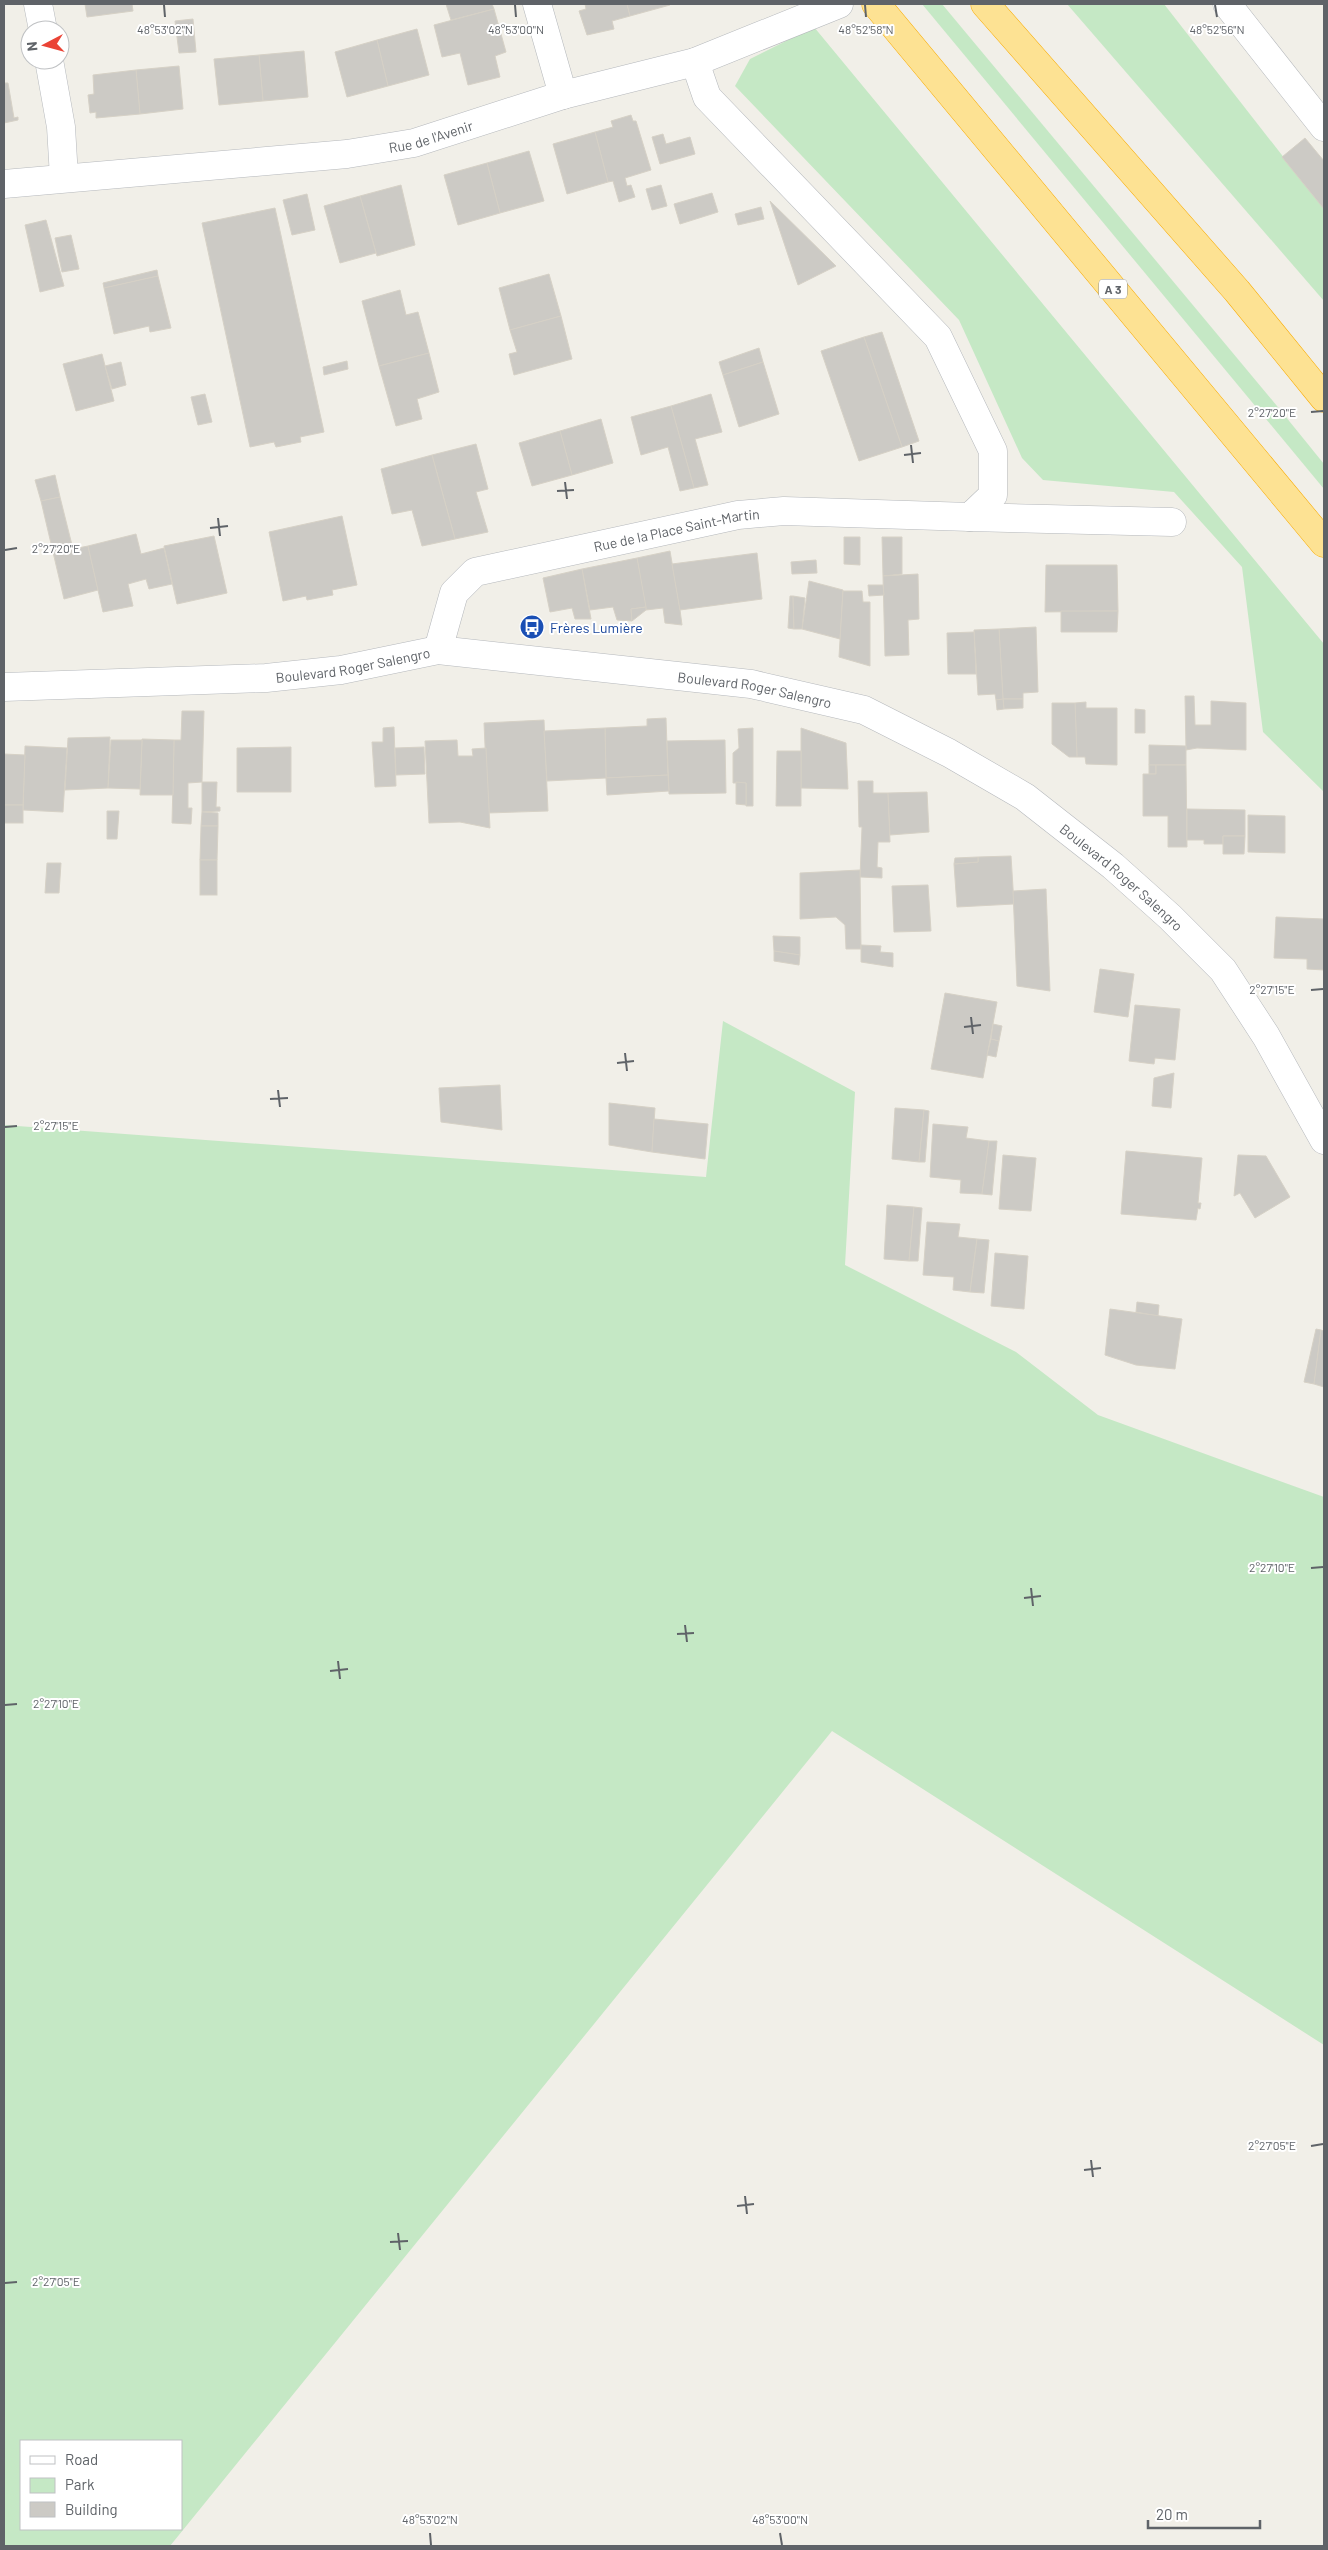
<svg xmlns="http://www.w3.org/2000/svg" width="1328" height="2550" font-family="Barlow,sans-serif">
  <rect width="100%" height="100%" fill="#f1efe8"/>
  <g fill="#c5e8c5" fill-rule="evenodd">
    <path d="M922,4H942L1277,406L1324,464V489Z"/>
    <path d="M1067,4H1164L1324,209V301Z"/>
    <path d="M814,27L1324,644V792L1263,732L1242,567L1174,492L1043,480L1022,458L959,320L735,86L750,59Z"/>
    <path d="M723,1021L855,1092L845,1265L1016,1352L1098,1415L1324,1497V2045L832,1731L170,2546H4V1125L706,1177ZM181,2441V2529H21V2441Z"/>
  </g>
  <g fill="#cccac5" stroke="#d6d1c6">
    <path d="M85,4H132L133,11L87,17Z"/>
    <path d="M446,4H492L494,9L451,20Z"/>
    <path d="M585,4H627L630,16L612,21L614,29L587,35L579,11L586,9Z"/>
    <path d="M627,4H670V5L630,16Z"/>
    <path d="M494,9L506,52L495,56L500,77L468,85L460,53L442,57L434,25Z"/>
    <path d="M193,19L196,52L179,53L175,21Z"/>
    <path d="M417,29L429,75L388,86L377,40Z"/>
    <path d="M377,40L388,86L347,97L335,52Z"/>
    <path d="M304,51L308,97L263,101L259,55Z"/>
    <path d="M259,55L263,101L219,105L214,59Z"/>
    <path d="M179,66L183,109L140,114L136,70Z"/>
    <path d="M136,70L140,114L96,118V112L90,113L88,95L94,94L93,75Z"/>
    <path d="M4,83H8L14,118L18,117V120L4,123Z"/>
    <path d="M631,115L633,121H636L651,170L625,178L627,186L631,185L635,197L619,202L613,181L608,182L595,132L613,127L611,121Z"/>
    <path d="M595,132L608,182L567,194L553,144Z"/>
    <path d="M663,134L666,144L690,137L695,154L660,164L652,137Z"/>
    <path d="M1305,138L1324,161V209L1282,157Z"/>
    <path d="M529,151L544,201L500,213L487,163Z"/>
    <path d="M487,163L500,213L458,225L444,175Z"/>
    <path d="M401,185L415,245L377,256L360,196Z"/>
    <path d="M661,185L667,206L652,210L646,189Z"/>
    <path d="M712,193L718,212L680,224L674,204Z"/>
    <path d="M307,194L315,230L292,235L283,200Z"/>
    <path d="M360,196L376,253L340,263L324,206Z"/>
    <path d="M770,201L836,266L798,285Z"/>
    <path d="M761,207L764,219L738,225L735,214Z"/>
    <path d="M275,208L324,432L300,437L301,442L276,447L274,442L250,447L202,223Z"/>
    <path d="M46,220L64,286L40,292L25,225Z"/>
    <path d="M71,235L79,269L62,272L55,238Z"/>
    <path d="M157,270L158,276L104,288L103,283Z"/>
    <path d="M549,274L561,316L510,330L499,288Z"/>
    <path d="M158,276L171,328L150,332L149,326L114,334L104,288Z"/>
    <path d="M400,290L406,315L418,312L429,353L379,366L362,301Z"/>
    <path d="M561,316L572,359L514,375L509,354L517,352L510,330Z"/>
    <path d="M882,332L919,441L902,447L864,337Z"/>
    <path d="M864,337L902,447L859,461L821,351Z"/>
    <path d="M759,348L763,362L723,375L719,362Z"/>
    <path d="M429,353L439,392L417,399L422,419L396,426L379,366Z"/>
    <path d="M102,354L114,401L76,411L63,364Z"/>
    <path d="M347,361L348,369L324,375L323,367Z"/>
    <path d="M121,362L126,385L112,389L105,366Z"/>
    <path d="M763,362L779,414L739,427L723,375Z"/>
    <path d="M205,394L212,422L198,425L191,397Z"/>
    <path d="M711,394L722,432L695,439L708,485L694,488L671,406Z"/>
    <path d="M671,406L694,488L680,491L668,447L641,455L631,417Z"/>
    <path d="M601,419L613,463L572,475L560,431Z"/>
    <path d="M560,431L572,475L532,486L519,443Z"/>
    <path d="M476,444L488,489L476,492L488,532L455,539L432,455Z"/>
    <path d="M432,455L455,539L422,546L412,510L392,514L381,469Z"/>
    <path d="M55,475L60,497L41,501L35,480Z"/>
    <path d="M60,497L73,549L88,546L98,590L64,599L41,501Z"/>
    <path d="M342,516L357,585L332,590L333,595L307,600L306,596L283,601L269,532Z"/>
    <path d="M136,534L141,554L164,548L172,584L149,589L146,579L128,584L133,606L103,612L88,546Z"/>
    <path d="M214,536L227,593L177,604L164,546Z"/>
    <path d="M844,537H860V565L844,564Z"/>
    <path d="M882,537H902V574L883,576Z"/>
    <path d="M670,551L680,610L682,625L665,623L663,608L646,610L637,558Z"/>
    <path d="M757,553L762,599L680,610L672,564Z"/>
    <path d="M637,558L646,607L631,609L632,621L617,620L613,607L590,610L582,569Z"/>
    <path d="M816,560L817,573L792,574L791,562Z"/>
    <path d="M1046,565H1117L1118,611L1045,612Z"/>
    <path d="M582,569L591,619H575L572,608L550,612L543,578Z"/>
    <path d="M918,574L919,619L908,620L909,655L885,656L883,576Z"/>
    <path d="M809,581L843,590L840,639L802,629Z"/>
    <path d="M868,585H883L884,595L869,596Z"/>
    <path d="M843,591H862L863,602H870V666L839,657Z"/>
    <path d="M790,596H793L794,629L788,628Z"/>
    <path d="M793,596L805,598L802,629H794Z"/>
    <path d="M646,607V610L632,621L631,609Z"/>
    <path d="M1061,611H1118L1117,632H1061Z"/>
    <path d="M1036,627L1038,692L1023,693V699H1003L999,629Z"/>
    <path d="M999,629L1003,699L996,700L995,694L978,695L974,630Z"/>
    <path d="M974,632L976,674H948L947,633Z"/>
    <path d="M1185,696H1194L1195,725H1211V701L1246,703V750L1197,748L1186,750Z"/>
    <path d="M1003,699H1023V708L1004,709Z"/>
    <path d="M1003,699L1004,709L997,710L996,700Z"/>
    <path d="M1086,702V708H1117V765L1086,764L1085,757H1077L1075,703Z"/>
    <path d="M1052,703H1075L1077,757H1069L1052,744Z"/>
    <path d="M1135,709L1145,710V733H1135Z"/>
    <path d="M182,711H204L202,782L188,783V808H192L191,824L172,823L174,740H181Z"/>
    <path d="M666,718L668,775L606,778L605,728L647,726V719Z"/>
    <path d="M544,720L548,811L488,813L484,723Z"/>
    <path d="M394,727L396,786L375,787L372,742H383V728Z"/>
    <path d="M605,728L606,778L547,781L544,731Z"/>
    <path d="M753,728V806H746V783H733V753L739,748L738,729Z"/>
    <path d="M801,728L846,743L848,789L801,788Z"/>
    <path d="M110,737L108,788L65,790L68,738Z"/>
    <path d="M142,739L174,740L173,795H140Z"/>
    <path d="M111,740H142L140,789L108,788Z"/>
    <path d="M457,740L458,756H473L472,749L486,748L490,828L460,822L429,823L425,741Z"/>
    <path d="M725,740L726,793L669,794L667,741Z"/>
    <path d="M1149,745L1186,746V765H1149Z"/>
    <path d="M25,746L67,748L63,812L23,810Z"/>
    <path d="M291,747V792H237V748Z"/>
    <path d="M424,747L425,774L396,775L395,748Z"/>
    <path d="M777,751H801V806H776Z"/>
    <path d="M4,754L25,755L23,805H4Z"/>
    <rect x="1149" y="765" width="7" height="9"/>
    <path d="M1156,765H1186L1187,847H1168V816H1143V774H1156Z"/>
    <path d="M668,775L669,791L607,795L606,778Z"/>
    <path d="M858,781H873V793H888L890,842H878L877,867L882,868V878L860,877L862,827H859Z"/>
    <path d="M202,782H217L216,807H220V811L202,812Z"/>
    <path d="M736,782L746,783V805L736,804Z"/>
    <path d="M927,792L929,832L890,835L888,793Z"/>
    <rect x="4" y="805" width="19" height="18"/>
    <path d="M1187,809L1245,810V836H1223V844H1204V840H1187Z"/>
    <path d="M107,811H119L117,839H107Z"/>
    <path d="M202,812L218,813V826H201Z"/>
    <path d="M1248,815L1285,816V853L1248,852Z"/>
    <path d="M201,826H218L217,860H200Z"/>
    <path d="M1223,836H1245L1244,854H1223Z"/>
    <path d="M1011,856L1014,904L957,907L954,864L978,862V857Z"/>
    <path d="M978,857V862L954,864L955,858Z"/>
    <rect x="200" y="860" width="17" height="35"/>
    <path d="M47,863H61L59,893H45Z"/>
    <path d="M860,870L861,949H846L845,925L836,917L800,919V873Z"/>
    <path d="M928,885L931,931L894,932L892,886Z"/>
    <path d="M1046,889L1050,991L1017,986L1013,891Z"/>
    <path d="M1276,917L1324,919V970L1307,969V959L1274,958Z"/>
    <path d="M773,936L800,937V955L774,951Z"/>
    <path d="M861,945L881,946L880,952L893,953V967L861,962Z"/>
    <path d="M774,951L800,955L799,965L774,961Z"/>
    <path d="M1100,969L1134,974L1128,1017L1094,1012Z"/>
    <path d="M945,993L997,1002L983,1078L931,1069Z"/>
    <path d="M1135,1005L1180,1009L1175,1060L1155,1058L1154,1064L1129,1061Z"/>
    <path d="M993,1024L1002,1026L999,1041L991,1039Z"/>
    <path d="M991,1039L999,1041L996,1057L987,1055Z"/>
    <path d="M1174,1073L1171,1108L1152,1106L1154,1078Z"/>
    <path d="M500,1085L502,1130L441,1122L439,1088Z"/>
    <path d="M609,1103L655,1108L652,1152L609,1145Z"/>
    <path d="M895,1108L924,1110L919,1162L892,1159Z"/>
    <path d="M924,1110L929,1111L925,1162H919Z"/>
    <path d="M654,1119L708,1124L705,1159L652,1152Z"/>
    <path d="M933,1124L968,1127L966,1138L989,1141L982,1194L960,1193L961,1180L930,1177Z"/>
    <path d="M989,1141H997L992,1195L982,1194Z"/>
    <path d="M1126,1151L1202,1158L1198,1203H1201L1200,1209L1198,1208L1196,1220L1121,1214Z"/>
    <path d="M1003,1155L1036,1158L1031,1211L999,1209Z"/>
    <path d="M1238,1155L1266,1156L1290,1197L1255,1218L1240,1193L1234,1196Z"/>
    <path d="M887,1205L914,1207L909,1261L884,1259Z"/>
    <path d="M914,1207L922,1208L918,1261H909Z"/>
    <path d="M927,1222L960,1224L958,1237L977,1239L970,1292L953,1290L954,1277L923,1275Z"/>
    <path d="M977,1239L989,1240L984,1293L970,1292Z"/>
    <path d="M995,1253L1028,1256L1024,1309L991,1306Z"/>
    <path d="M1137,1302L1159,1305L1158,1316L1136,1312Z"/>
    <path d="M1110,1309L1182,1319L1175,1369L1136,1365L1105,1355Z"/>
    <path d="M1316,1329L1321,1330L1314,1384L1304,1382Z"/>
    <path d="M1321,1330L1324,1331V1387L1314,1384Z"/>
  </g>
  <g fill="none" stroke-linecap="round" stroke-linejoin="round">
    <defs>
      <g id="minor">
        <path d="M38,4L43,30"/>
        <path d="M537,4L563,95"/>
        <path d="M1227,4L1324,127"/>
        <path d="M49,60L61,127L64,177"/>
        <path id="s1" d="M4,184L347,154L414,143L563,95L695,62L839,4"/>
        <path d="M970,517L1172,522"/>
        <path id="s2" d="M438,650L454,593L475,572L738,515L784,511L970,517L993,495V451L938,337L707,97L695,62"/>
        <path id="s3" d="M4,687L266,678L341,670L438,650L751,684L864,710L949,753L1025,797L1113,866L1170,917L1223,970L1266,1036L1324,1140"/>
      </g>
      <g id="highway">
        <path d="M876,4L1324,543"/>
        <path d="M985,4L1237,291L1324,398"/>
      </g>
    </defs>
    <use href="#minor" stroke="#b5b8bc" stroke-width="29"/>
    <use href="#highway" stroke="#f9ab00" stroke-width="29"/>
    <use href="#minor" stroke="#fff" stroke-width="28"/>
    <use href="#highway" stroke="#fde293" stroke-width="28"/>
  </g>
  <path fill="none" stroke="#5f6368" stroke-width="2" d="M164,5L165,17M515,5L516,17M865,5L866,17M1215,5L1217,17M1311,412L1323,411M911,445L913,463M904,455L921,453M565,482L567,499M557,491L574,490M218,518L220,536M210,528L228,526M5,550L17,548M1311,990L1323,989M971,1017L973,1034M964,1027L981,1025M625,1053L627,1071M617,1063L634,1061M278,1090L280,1107M270,1099L288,1098M5,1127L17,1126M1311,1568L1323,1567M1031,1588L1033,1606M1024,1598L1041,1596M685,1625L687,1642M677,1634L694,1633M338,1661L340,1679M330,1671L348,1669M5,1705L17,1704M1311,2146L1323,2144M1091,2160L1093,2177M1084,2170L1101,2168M745,2196L747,2214M737,2206L754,2204M398,2233L400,2250M390,2242L408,2241M5,2283L17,2282M430,2533L431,2545M780,2533L782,2545"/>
  <defs>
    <symbol id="bus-disc" viewBox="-11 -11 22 22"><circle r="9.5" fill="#1a4fb4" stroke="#fff"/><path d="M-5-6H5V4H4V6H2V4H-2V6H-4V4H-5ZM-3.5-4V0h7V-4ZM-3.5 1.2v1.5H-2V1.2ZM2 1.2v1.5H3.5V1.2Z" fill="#fff"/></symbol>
  </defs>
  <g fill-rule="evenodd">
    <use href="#bus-disc" x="518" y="613" width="28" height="28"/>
  </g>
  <g text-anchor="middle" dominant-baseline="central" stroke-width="4" stroke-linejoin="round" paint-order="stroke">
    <rect fill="#fff" stroke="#8f9295" stroke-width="1" x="1099" y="279.5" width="28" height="19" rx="4"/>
    <g font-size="12" font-weight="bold" fill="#5f6368">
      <text x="1113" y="289">A 3</text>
    </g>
    <g font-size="14" fill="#5f6368" stroke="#fff">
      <text stroke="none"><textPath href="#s1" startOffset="430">Rue de l'Avenir</textPath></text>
      <text stroke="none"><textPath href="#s2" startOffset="295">Rue de la Place Saint-Martin</textPath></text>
      <text stroke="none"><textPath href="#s3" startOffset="350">Boulevard Roger Salengro</textPath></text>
      <text stroke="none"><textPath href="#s3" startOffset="756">Boulevard Roger Salengro</textPath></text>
      <text stroke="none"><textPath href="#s3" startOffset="1176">Boulevard Roger Salengro</textPath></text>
    </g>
    <g font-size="14" fill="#164399" stroke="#fff" text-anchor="start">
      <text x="550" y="627">Frères Lumière</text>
    </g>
  </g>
  <g font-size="12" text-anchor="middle" fill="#5f6368" stroke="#fff" stroke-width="4" stroke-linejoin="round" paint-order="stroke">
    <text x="165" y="34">48°53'02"N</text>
    <text x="516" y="34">48°53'00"N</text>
    <text x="866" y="34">48°52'58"N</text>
    <text x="1217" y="34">48°52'56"N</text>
    <text x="1272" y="417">2°27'20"E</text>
    <text x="56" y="553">2°27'20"E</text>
    <text x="1272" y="994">2°27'15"E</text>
    <text x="56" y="1130">2°27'15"E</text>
    <text x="1272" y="1572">2°27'10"E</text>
    <text x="56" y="1708">2°27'10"E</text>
    <text x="1272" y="2150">2°27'05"E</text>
    <text x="56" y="2286">2°27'05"E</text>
    <text x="430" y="2524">48°53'02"N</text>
    <text x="780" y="2524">48°53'00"N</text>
  </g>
  <rect width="1328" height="2550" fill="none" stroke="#5f6368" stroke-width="10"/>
  <rect x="20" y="2440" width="162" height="90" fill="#ffffff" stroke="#bfc1c3"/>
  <rect x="30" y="2456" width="25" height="8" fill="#ffffff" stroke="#bfc1c3"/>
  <text x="65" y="2465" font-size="15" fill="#5f6368">Road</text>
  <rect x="30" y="2478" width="25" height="15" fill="#c5e8c5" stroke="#bfc1c3"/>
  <text x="65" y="2490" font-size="15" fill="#5f6368">Park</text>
  <rect x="30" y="2502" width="25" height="15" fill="#cccac5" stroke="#bfc1c3"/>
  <text x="65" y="2515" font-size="15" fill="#5f6368">Building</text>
  <g transform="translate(45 45) rotate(264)"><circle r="24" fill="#ffffff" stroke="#bfc1c3"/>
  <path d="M0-4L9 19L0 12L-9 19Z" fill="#ea4335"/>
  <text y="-8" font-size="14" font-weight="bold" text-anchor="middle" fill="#5f6368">N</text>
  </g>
  <path d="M1148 2520v8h112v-8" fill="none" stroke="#5f6368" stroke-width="2.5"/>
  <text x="1156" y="2520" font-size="15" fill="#5f6368" stroke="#ffffff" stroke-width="4" paint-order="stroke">20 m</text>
</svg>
